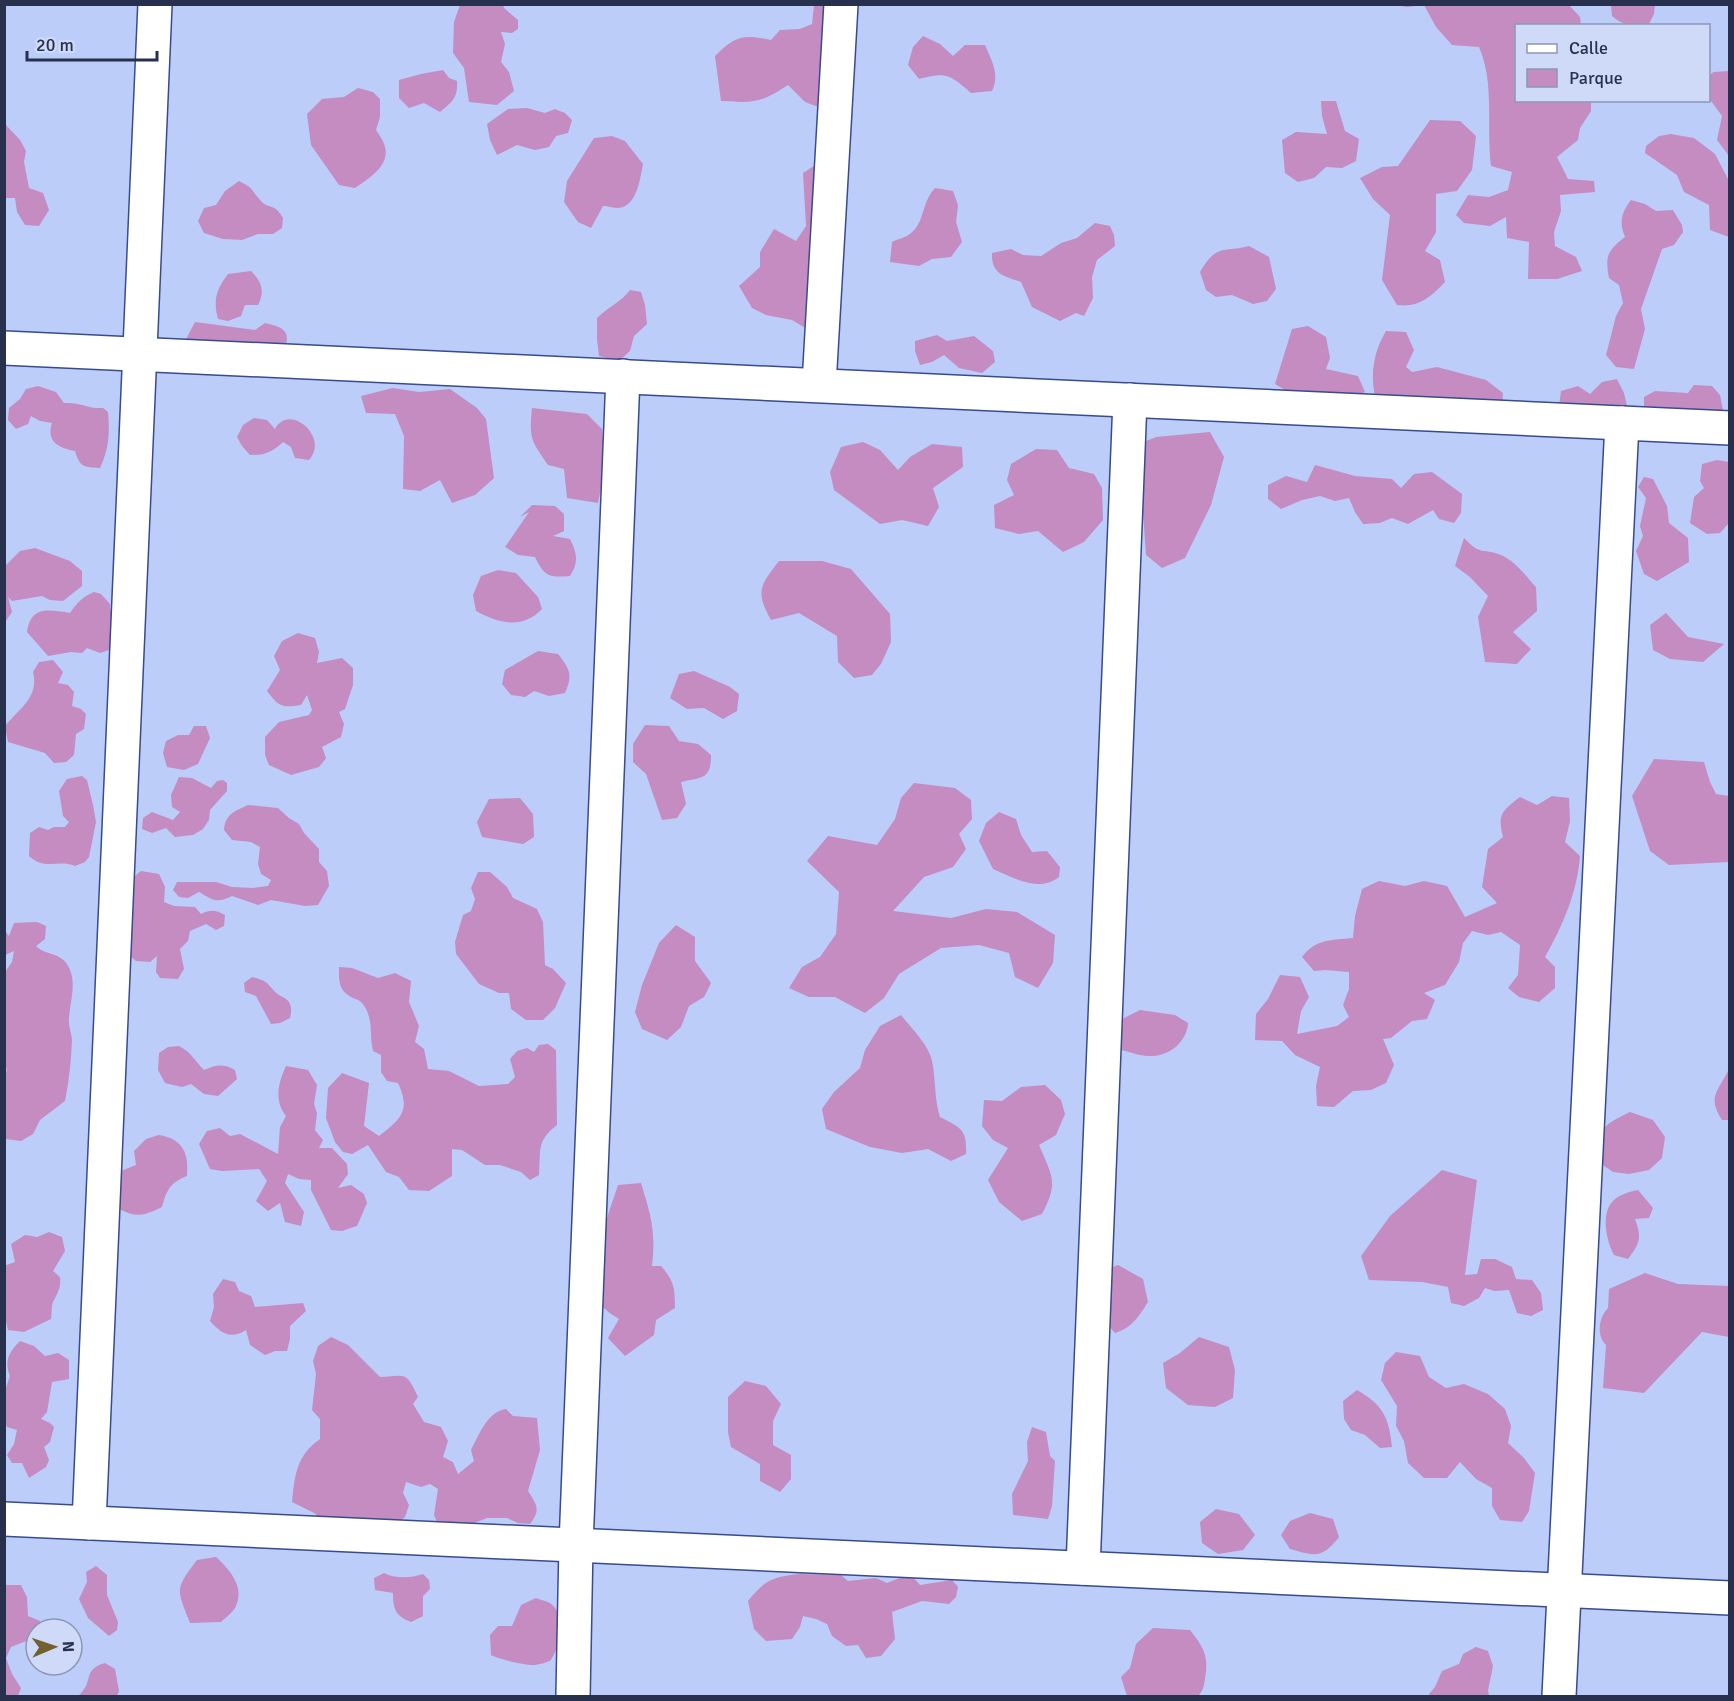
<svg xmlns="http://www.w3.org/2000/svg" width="1734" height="1701" font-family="Signika,sans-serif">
  <rect width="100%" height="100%" fill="#bccdfa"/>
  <g fill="#c48cc0">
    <path d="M460,5H503L504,8L518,20V29L512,33L501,32L505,44L501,62L509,72L514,91L497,105L469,102L464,68L453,53L454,22Z"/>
    <path d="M814,5H836L844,57L820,68L835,89L829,111L805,102L788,85C761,103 753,103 721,101L715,56C735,36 743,34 771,40L780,30L800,29L812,24Z"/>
    <path d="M1395,5H1569L1580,17L1581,25L1516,26V100L1591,101V111L1580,128L1578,140L1557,157L1568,179L1594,181L1595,192L1560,195L1561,211L1554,232L1555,246L1576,257L1582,271L1557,279H1528L1529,242L1507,238L1506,217L1490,226L1464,223L1456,215L1468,195L1489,197L1508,190L1512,172L1491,166C1486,127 1495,83 1479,47L1452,45L1436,27L1424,5L1407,7Z"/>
    <path d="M1611,5V4L1655,5L1654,14L1648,26C1633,26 1623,26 1612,16Z"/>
    <path d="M923,36L940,44L953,56L965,45H985C992,61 1000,75 992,91L971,93C949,74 947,72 919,79L908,65L913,47Z"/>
    <path d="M443,70L449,78L457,81C458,98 452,102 440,112L424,103L409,108L399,98V80L421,74Z"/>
    <path d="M1729,71H1730L1729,156L1717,140L1722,116L1709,98V75L1714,72Z"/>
    <path d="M358,88L373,92L380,99V117L376,130C379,135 384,141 385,147C390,166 368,179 355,188L339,185L311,145L307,114L322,99L344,97Z"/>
    <path d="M1321,101H1336L1345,131L1359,139L1356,161L1342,168L1326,167L1314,178L1298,182L1285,173L1282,140L1296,132L1327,134L1322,116Z"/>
    <path d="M527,108L545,113L555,109L565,113L572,120L568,133L556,136L549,147L535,150L517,145L497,155L490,140L487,124L508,109Z"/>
    <path d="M1430,120L1460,121L1476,136L1472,170L1457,191L1436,194V232L1425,251L1440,260L1445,282C1431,297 1418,308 1397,305L1382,280L1390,215L1373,199L1360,178L1382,167L1398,166Z"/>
    <path d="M4,123L20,140L26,151L24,162L29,188L43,193L49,210L39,226L25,225L17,212L15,198H5Z"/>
    <path d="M1671,134L1694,138L1715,154L1729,181V237L1710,230L1709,205L1684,192L1677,175L1645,153L1646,146L1659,136Z"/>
    <path d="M612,136L625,141L643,164C640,179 637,207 618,208C613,208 608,206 603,206L591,228L578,222L564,202L567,181L594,138Z"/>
    <path d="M817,164L812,332L792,320L766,315L752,308L739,286L760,267V252L774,229L796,241L806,226L803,173Z"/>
    <path d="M239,181C255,189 250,189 261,201C269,210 274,202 283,218L282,228L273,234H258L242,240L223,239L204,233L198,221L204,208L216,205L225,191Z"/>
    <path d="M935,188L953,191L958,205L956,222L962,242L951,257L932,259L919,266L890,262L892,242C897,239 905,238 910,234C925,223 921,203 935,188Z"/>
    <path d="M1631,200L1645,204L1656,211L1673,210L1682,225L1683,232L1674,245L1662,249L1641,309L1645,329L1634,369L1616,367L1606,355L1616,316L1623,303L1619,285L1609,278C1605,256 1607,251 1625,237C1619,223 1621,213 1631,200Z"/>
    <path d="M1095,223L1110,226L1114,235L1115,246L1097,260L1092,277L1093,298L1084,316L1076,313L1060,321L1032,307L1021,282C1004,276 991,274 992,253L1011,249L1023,255L1041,256L1061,243L1077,238Z"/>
    <path d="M1249,246L1269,257L1276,289L1267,301L1253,304L1232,295L1216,297L1206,290L1200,272C1217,243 1223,253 1249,246Z"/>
    <path d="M251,271C262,282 265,291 258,305H245L241,316L228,321L218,319C213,300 216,290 228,274Z"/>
    <path d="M630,290L641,292L645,305L647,324L634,336L630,351L619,361L599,356L597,339V318C608,307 621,302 630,290Z"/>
    <path d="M195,322L255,330L265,323C283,327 292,331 284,350L184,343Z"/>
    <path d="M1308,326L1326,337L1330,358L1326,369L1358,376L1365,392L1348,402L1292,394L1275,384L1292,329Z"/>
    <path d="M1386,331L1406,332L1414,350L1406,367L1412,372L1437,367L1486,380L1503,393L1502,406L1375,396C1370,373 1374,351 1386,331Z"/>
    <path d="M937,335L947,341L974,336L993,351L995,362L982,373L959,368L944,355L932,362L920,365L915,351V341Z"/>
    <path d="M1617,379L1624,393L1628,410L1559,406L1561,391L1578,386L1590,394L1602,382Z"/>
    <path d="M1694,385L1712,386L1720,395L1723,410L1714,426L1644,410V397L1655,391L1688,393Z"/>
    <path d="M38,386L56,392L64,403C81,402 88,409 103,408L108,412C110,433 109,449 100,468C83,467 80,467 75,451C58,448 46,441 52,423L40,421L31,416L28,424L16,429L8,420L9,408L20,399L26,389Z"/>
    <path d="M393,388L419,392L450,389L477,408L486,419L494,478L475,495L452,503L440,480L420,491L403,489L404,436L395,414L366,413L361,396Z"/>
    <path d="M532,408L587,414L602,429L605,467L598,503L567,498L564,469L548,465C531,440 529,439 532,408Z"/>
    <path d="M254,418L267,420L275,429C289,402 330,437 309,460L295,458L291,447L283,442C271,453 265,455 250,455L242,446L237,437L243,425Z"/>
    <path d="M1210,432L1224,457L1211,505L1185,558L1162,568L1146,555L1143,513L1136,501L1139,444L1156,437Z"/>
    <path d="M863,442L880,450L898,470L910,457L932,444L962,447L963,467L933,488L939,507L928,526L902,520L880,524L834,490L830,472L841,447Z"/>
    <path d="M1036,449L1057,450L1069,468L1094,474L1102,488L1103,520L1084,542L1063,552L1038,531L1019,534L995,528L994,505L1014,495L1007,480L1011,464Z"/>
    <path d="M1717,460L1729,462V523L1720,533L1707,534L1690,523L1694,497L1704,488L1700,481L1702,464Z"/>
    <path d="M1315,465L1355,476L1392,479L1401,488L1414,474L1432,472L1462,494L1461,513L1454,523L1439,519L1433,510L1408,524L1392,518L1380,523L1363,524L1355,512L1349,498L1335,501L1320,496L1302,500L1281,509L1268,499V485L1286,476L1307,482Z"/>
    <path d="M1644,477L1653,479L1667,506L1669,523L1688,538L1689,562L1657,581L1644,574L1636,551L1643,536L1640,526L1646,498L1638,487Z"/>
    <path d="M532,505L555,506L564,514V531L553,536L570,539C577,553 579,562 570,576C549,578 544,576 535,557L518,555L505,547L529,512L520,517Z"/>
    <path d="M1464,538C1482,557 1481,547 1501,555C1515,561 1526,576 1536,587L1537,611L1513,632L1531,649L1517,664L1485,662L1478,617L1488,596L1470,577L1455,566Z"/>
    <path d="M35,548L70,561L82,571V586L63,601L50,600L42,596L12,601L8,597L12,612L5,622V566L20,551Z"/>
    <path d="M779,561H822L851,569L890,614L891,642L881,664L872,675L854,678L838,662L837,636L799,613L771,620C755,591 760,586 779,561Z"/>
    <path d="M498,570L516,573L538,597L542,609C522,630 498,623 476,611L473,595L481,576Z"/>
    <path d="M94,592L101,594L110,604V609L117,619L115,648L100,653L87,648L82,653L71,652L48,656L27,632C31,605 49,610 70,613C77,603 82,597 94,592Z"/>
    <path d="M1666,613L1688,637L1724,644L1703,662L1670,659L1653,650L1650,625Z"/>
    <path d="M298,633L315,638L319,652L317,663L342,658L353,668V685L345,709L339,712L344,724L341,737L322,747L326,758L319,767L291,775L269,765L265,755V737L279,722L309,715L312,710L307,695L301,705C282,708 279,707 267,691L280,670L274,656L282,641Z"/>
    <path d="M538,651L558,654C570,669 573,675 565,693L549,696L534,691L525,697L511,695L502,684L505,670Z"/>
    <path d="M53,660L63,672L58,683L68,685L74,692L72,706L81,709L86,714L84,729L76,734L74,755L66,762L54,763L45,753L8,742L5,726C21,707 39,697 33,672L39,662Z"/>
    <path d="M694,671L730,687L739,694L737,711L723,719L704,708L687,709L670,698L679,674Z"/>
    <path d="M645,725L669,726L679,741L698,744L711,755C711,780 702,777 681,782L686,804L677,818L662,820L646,774L633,762V744Z"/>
    <path d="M194,726H206L210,738L198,764L184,770L167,767L163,753L166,741L178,735H189Z"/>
    <path d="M1654,759L1704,762L1710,782L1716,794L1729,796V862L1669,865L1650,851L1632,796Z"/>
    <path d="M82,776L87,780L93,805L96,822L89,857L85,862L75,866C58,859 45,871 29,856L30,833L39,827L48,830L54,827H65L69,822L63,816L59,791L67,779Z"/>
    <path d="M179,777L192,778L211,788L217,781L223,780L227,783V791L210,810L209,820L203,829L193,835L175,837L166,828L152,833L142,829L143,818L152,812L173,820L180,812L172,807L171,795Z"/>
    <path d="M914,783L955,788L971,800L972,819L959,834L966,849L953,867L924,877L893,911L951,918L986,909L1017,912L1055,935L1053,963L1038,988L1015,977L1009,953L979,945L941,948L899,974L884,998L865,1013L835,997H809L789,988L802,967L820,957L836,934L839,892L807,861L828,836L877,845L895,819L901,798Z"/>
    <path d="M1552,796L1569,798L1570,821L1565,842L1580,856C1577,893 1563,925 1545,957L1555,967V988L1539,1002L1519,997L1508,988L1518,975L1520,945L1501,932L1488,935L1472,931L1463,943L1459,962L1445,985L1424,993L1435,1000L1427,1019L1412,1021L1391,1038L1383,1039L1394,1065L1386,1083L1371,1090L1353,1091L1334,1107L1317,1106L1316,1086L1320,1067L1295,1055L1282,1041L1255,1040L1256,1014L1268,999L1280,975L1300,977L1309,997L1301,1011L1297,1034L1337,1026L1349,1017L1343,1005L1349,989V972L1325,970L1314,971L1302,957C1315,939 1332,940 1353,938L1355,916L1362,889L1379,881L1405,886L1424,881L1447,886L1465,917L1497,903L1482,887L1488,849L1503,837C1497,814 1502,811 1520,797L1537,805Z"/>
    <path d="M520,798L533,814L534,837L523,844L482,837L477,822L489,799Z"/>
    <path d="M248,805L278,808L289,818L299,824L304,833L319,849V862L327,871L329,886L318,905L305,906L271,900L258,905L232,896C216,904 213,900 199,892L188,898L179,897L173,890L177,882H216L232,887L253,888L268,886L271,880L261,874L258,864L260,847L251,842L232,840L224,830C225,814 235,811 248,805Z"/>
    <path d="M999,812L1016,819L1021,835L1032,852L1047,851L1060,867L1059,877C1038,893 1014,878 993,869L979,841L986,823Z"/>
    <path d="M141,871L159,874L165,887L164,902L174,906L195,907L201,914C211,909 216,910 225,915L224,926L216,930L206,924L190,931L188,941L180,949L184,969L178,979L160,978L156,972L157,956L150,962L136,961L123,950L131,879Z"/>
    <path d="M478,872H490L507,887L513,898L537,909L543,922L545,965L553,969L566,983L555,1008L543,1020H526L511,1009L509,993H499L479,984L456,954L455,942L463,915L471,911L475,899L471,888Z"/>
    <path d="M37,922L46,926L45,939L36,946C44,955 59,952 67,964C78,982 70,1000 69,1018C68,1026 72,1034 72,1041C71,1061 69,1081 65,1101L40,1120L33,1134L21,1141L5,1139L4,1084L7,1068L5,1069V972L12,962L14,951L5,955V931L9,936L14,923Z"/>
    <path d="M676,925L695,937V961L711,983L704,997L689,1006L681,1027L667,1040L642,1029L635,1012L642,985L659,943Z"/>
    <path d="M339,967L352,968L378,978L395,973L411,981L409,1002L419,1026L415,1042L424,1049L428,1069L449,1071L479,1086L508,1084L515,1077L510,1059L517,1051L527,1048L534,1052L539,1045L548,1044L556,1050L557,1125C536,1141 541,1150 539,1175L530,1180L521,1172L500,1165H485L462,1150L452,1149V1176L429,1191L409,1190L399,1177L386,1172L368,1145L352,1154L343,1152L335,1142L326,1118L328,1088L342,1073L369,1083L364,1126L379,1136C401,1119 411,1111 398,1083L387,1081L381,1072V1055L373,1051C369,1035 374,1019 363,1004C360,1000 355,999 351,997C338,990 339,980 339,967Z"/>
    <path d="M252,977C272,982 266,985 279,995C284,998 288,999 290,1004C292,1009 291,1013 290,1018L280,1023L271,1024L256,996L245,992L244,983Z"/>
    <path d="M1140,1010L1175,1015L1188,1023C1187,1042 1169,1057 1149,1056C1140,1056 1130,1052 1121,1050L1117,1030L1124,1018Z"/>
    <path d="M901,1015C911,1028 929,1045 932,1061C936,1080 934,1098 940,1117C961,1128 967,1129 966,1154L951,1161L928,1149L902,1153L870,1147L826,1129L822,1109L834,1092L860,1068L865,1050L880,1026Z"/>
    <path d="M179,1046C191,1052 195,1061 204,1070C215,1065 223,1063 235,1070L237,1079L218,1096L204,1094L191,1084L182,1087L165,1083L158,1070L159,1053L168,1047Z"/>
    <path d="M286,1066L308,1070L317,1085L314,1104L317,1113L315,1130L323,1140L319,1148H332L347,1164L348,1174L338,1188L351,1185L364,1194L367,1203L357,1226L342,1231L331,1230L311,1190V1180L299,1179L288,1174L285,1183L304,1212L301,1226L285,1222L280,1203L268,1211L256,1201L267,1181L259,1169L222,1171L210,1169L199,1144L207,1131L220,1128L230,1136L240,1134L278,1154L280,1127L286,1116C274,1101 278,1083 286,1066Z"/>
    <path d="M1729,1069V1120H1722C1707,1096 1718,1092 1729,1069Z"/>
    <path d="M1045,1085L1061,1100L1065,1114L1056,1135L1039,1145C1052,1176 1059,1182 1042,1214L1022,1221L999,1202L988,1180L1008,1148L993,1140L982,1126L984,1100L1002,1101L1021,1087Z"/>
    <path d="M1630,1112L1653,1120L1665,1137L1662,1158L1649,1170L1629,1174L1613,1172L1600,1163C1599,1130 1598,1127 1630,1112Z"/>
    <path d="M159,1135C183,1139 189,1153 187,1176C170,1183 167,1189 162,1207C140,1218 134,1217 113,1206L110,1184L121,1171L136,1165L134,1151L146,1139Z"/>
    <path d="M1442,1170L1477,1180L1465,1275L1477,1274L1481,1259H1495L1512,1267L1516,1279L1532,1280L1541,1293L1543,1310L1531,1316L1517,1313L1509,1290L1494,1291L1485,1288L1479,1298L1464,1306L1451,1303L1448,1287L1422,1282L1369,1280L1361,1256L1390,1216Z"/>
    <path d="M641,1183C651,1216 656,1231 652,1266H661C674,1281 675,1288 675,1308L656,1320L654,1335L625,1356L608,1338L619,1319C614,1316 608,1312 604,1308C581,1284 609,1213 618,1185Z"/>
    <path d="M1638,1190L1653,1208L1649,1218L1635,1219C1642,1238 1640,1243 1628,1259L1614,1255C1607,1242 1600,1214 1613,1201C1620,1194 1629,1192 1638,1190Z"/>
    <path d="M49,1232L62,1237L65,1251L53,1271L60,1277C61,1288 58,1292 53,1302C51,1307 52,1314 51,1319L24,1332L8,1330L5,1317L4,1266L15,1262L11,1244L25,1235L37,1237Z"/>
    <path d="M1118,1265L1143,1279L1148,1302C1139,1316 1132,1328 1115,1333L1099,1315V1272Z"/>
    <path d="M1645,1273L1678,1284L1729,1286V1337L1702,1332L1644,1393L1603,1388L1606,1345C1596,1335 1599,1317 1608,1308L1609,1289Z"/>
    <path d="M223,1279L235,1282L239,1291L251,1296L255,1307L303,1303L306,1311L290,1326V1339L287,1351H275L265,1355L250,1345L246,1330C230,1340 221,1333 210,1321L214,1307L213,1294Z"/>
    <path d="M331,1337L348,1345L380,1377C405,1376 406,1370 418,1397L413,1404L424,1422L441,1427L448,1441L443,1457L453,1462L458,1474L474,1461L471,1450C479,1435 487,1412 506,1409L513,1416L537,1418L540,1450L528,1491C537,1505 541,1510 530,1524L518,1523L507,1518H487L472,1524H438L434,1515L438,1489L430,1484L421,1487L406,1482L403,1493L409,1505L405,1517L397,1523L317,1521L316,1514L292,1502C295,1475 296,1456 320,1439V1419L312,1410L316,1374L313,1361L318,1346Z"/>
    <path d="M1199,1337L1229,1347L1235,1370L1233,1398L1215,1407L1188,1405L1166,1388L1163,1363L1180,1353Z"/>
    <path d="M20,1341L34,1346L45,1356L58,1353L69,1360V1379L52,1382L47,1412L41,1419L50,1423L54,1427L50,1442L44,1447L49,1460L46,1467L29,1478L22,1463H12L7,1455L14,1444L17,1430L7,1427C0,1412 4,1391 10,1376C4,1361 9,1352 20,1341Z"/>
    <path d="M1396,1352L1420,1356L1429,1377L1446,1388L1464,1384L1488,1394L1505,1409L1511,1426L1508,1443L1524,1458L1535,1473L1529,1511L1522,1522L1500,1520L1492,1506V1488L1476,1479L1460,1462L1447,1478H1424L1408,1463L1404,1441L1396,1426L1397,1406L1381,1380L1385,1363Z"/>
    <path d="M745,1381L766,1386L781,1404L773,1421V1445L791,1455V1479L780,1492L760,1481V1464L731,1447L728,1432V1397Z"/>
    <path d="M1357,1390C1383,1405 1389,1417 1392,1447L1380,1448L1365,1435L1351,1430L1344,1419L1343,1401Z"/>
    <path d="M1032,1427L1046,1432L1050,1456L1055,1461L1052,1506L1048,1519L1013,1515L1012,1494L1028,1461L1027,1442Z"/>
    <path d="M1216,1509L1239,1514L1255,1535L1243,1550L1218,1554L1202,1543L1200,1522Z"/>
    <path d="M1310,1513L1333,1519L1339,1537C1322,1559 1315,1556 1290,1549L1281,1535L1290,1521Z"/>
    <path d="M216,1557C230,1570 246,1588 235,1608C232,1613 225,1618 221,1622L190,1623C177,1589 174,1590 197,1560Z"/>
    <path d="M96,1566L107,1575V1595L118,1622L117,1630L109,1636L88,1618L79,1599L87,1582L86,1572Z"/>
    <path d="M384,1573C395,1579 411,1578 423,1574L429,1580L430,1589L423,1596V1616L411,1622C396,1616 393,1610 393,1593L375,1590L374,1578Z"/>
    <path d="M799,1574L841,1575L848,1581L876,1578L887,1583L902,1577H913L920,1585L952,1580L958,1587L956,1597L949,1604L922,1601L892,1612L895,1639L881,1656L866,1658L858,1645L846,1646L832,1636L827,1624L816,1619L803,1616L800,1627L792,1639L766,1641L754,1629L748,1601C765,1580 772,1577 799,1574Z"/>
    <path d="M4,1585H21L27,1597L28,1616L40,1621L41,1629H36V1637L11,1647L6,1658L12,1674L21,1688L18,1696H5Z"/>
    <path d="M536,1598C540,1600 547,1601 550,1603C568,1616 560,1647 550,1661C545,1663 540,1664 535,1665C528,1666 498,1659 491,1655L490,1635L498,1626H512L521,1605Z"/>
    <path d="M1153,1628L1190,1630C1204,1648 1209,1656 1205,1679C1204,1686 1203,1691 1198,1696H1127L1121,1677L1130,1668L1136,1644Z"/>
    <path d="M1476,1647L1488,1651L1493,1666L1488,1690L1489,1696H1430L1429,1694L1435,1687L1442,1671L1459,1664L1463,1654Z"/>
    <path d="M105,1663L115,1669L119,1691L117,1696H78C95,1682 81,1670 105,1663Z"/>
  </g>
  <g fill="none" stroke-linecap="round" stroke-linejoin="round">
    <defs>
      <g id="minor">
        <path d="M4,348L1730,428"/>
        <path d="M819,385L841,4"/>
        <path d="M4,1519L1730,1598"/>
        <path d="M89,1523L155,4"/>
        <path d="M1083,1568L1130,400"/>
        <path d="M573,1696L576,1545L623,376"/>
        <path d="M1559,1696L1622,423"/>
      </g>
    </defs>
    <use href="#minor" stroke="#384b8c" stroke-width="36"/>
    <use href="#minor" stroke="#fff" stroke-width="33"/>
  </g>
  <rect width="1734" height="1701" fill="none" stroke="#27314e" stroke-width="12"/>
  <rect x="1515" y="24" width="195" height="78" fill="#cfdaf9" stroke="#8c96b5" stroke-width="1.5"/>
  <rect x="1527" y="44" width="30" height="9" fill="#ffffff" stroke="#8c96b5" stroke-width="1.5"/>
  <text x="1569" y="54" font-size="18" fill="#27314e">Calle</text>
  <rect x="1527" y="69" width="30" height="18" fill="#c48cc0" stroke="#8c96b5" stroke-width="1.5"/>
  <text x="1569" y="84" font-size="18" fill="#27314e">Parque</text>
  <g transform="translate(54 1647) rotate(88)"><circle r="28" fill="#cfdaf9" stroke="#8c96b5" stroke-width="1.5"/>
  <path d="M0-4.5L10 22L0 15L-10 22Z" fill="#73602f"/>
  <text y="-9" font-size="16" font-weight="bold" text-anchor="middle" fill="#27314e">N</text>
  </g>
  <path d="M27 51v9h130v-9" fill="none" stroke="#27314e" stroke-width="3"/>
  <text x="36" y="51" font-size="18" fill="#27314e" stroke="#cfdaf9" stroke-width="4.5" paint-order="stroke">20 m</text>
</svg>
